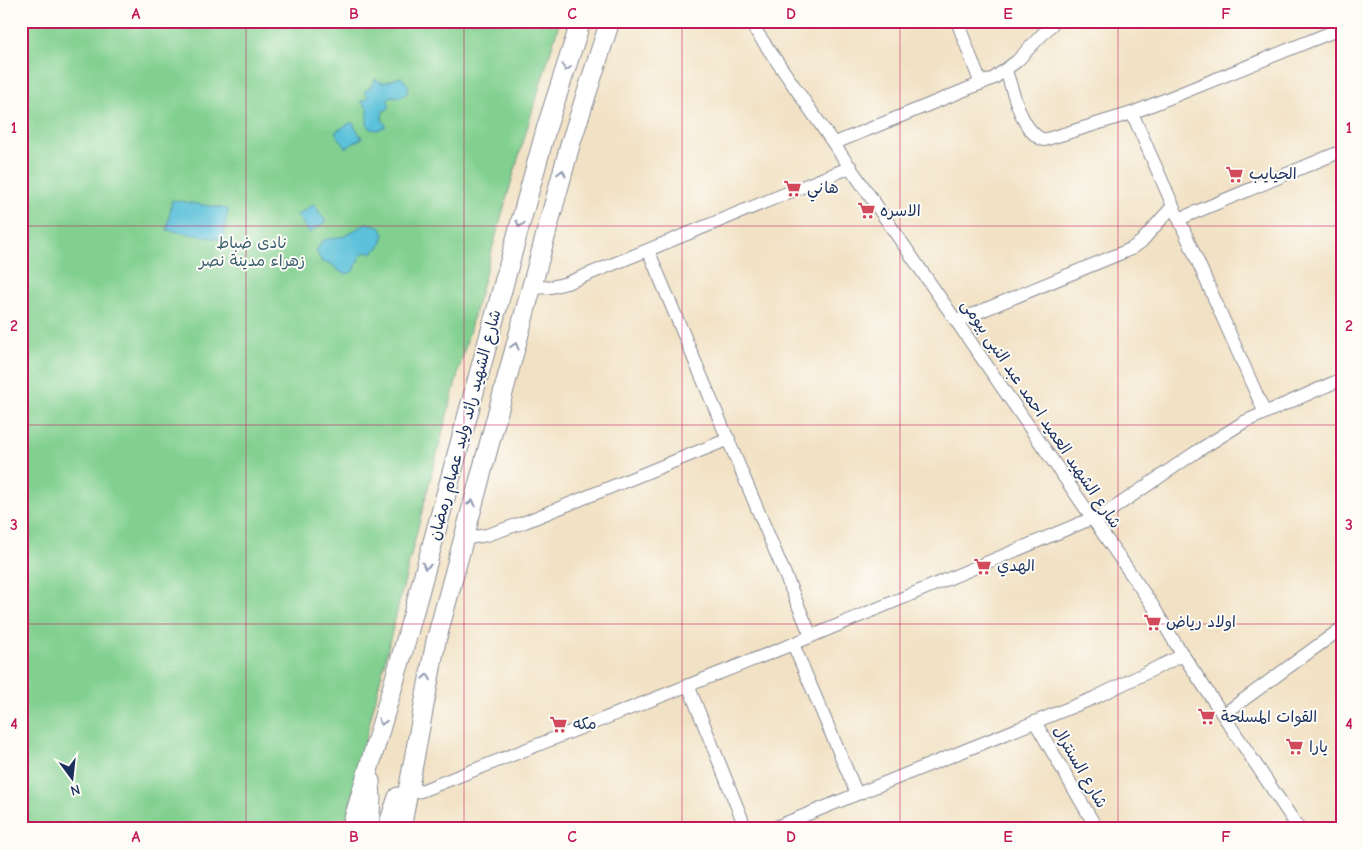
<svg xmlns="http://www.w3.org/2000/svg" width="1363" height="850" font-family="'Comic Neue','Playpen Sans Arabic',sans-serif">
  <rect width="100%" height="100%" fill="#fdfcf7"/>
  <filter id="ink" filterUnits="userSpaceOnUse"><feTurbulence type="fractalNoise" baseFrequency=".02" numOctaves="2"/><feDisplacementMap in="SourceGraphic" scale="10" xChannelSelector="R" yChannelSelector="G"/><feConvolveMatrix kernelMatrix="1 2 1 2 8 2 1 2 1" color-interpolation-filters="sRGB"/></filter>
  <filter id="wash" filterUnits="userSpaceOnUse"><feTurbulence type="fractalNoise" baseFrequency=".0096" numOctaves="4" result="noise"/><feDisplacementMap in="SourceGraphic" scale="20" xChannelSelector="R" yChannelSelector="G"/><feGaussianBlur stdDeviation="1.12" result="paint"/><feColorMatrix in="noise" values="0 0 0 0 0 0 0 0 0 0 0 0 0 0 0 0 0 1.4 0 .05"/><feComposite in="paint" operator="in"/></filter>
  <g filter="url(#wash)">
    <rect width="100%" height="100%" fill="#f2e2c5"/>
    <path fill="#82d090" stroke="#4e8077" d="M21,21H560C476,287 409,558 344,829H21Z"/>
    <g fill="#5cc1da" stroke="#3c789c">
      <path d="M401,77L409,86L407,93L401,97L392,96L387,100L390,105L388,109L383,111L382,119L386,126L378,130L371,129L367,124L368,108L362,103V100H366L368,96L364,91L371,87L375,79L383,83Z"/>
      <path d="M352,122L362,138L346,148L335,132Z"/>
      <path d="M172,200L228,209L223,240L167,230Z"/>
      <path d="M314,204L326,222L309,233L297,215Z"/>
      <path d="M366,223L380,226L384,235L380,247L371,253L365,252L360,256L354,271L346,274L340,272L330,263L322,262L316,251L323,240L345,236Z"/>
    </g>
  </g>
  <g filter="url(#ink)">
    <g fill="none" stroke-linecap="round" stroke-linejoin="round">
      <defs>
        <g id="street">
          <path d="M749,21L1153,606L1177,646L1299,829"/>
          <path d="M957,21L981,84"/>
          <path d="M1006,71C1014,93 1021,132 1044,140L1132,113L1342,28"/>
          <path d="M1132,113L1264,411"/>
          <path d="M835,143L994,78L1017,61L1055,21"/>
          <path d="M1179,219L1342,151"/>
          <path d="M648,250L811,636"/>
          <path d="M531,288L551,287L567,283L851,167"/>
          <path d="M957,321L1131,249L1141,242L1173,206"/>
          <path d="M1095,521L1196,452L1244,422L1342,379"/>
          <path d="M462,539L487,535L525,522L729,439"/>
          <path d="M793,644L857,794"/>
          <path d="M688,685L746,829"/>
          <path d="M1224,714L1342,628"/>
          <path d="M1035,722L1097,829"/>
          <path d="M407,793L421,791L793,644L1093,518"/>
          <path d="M771,829L1094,698L1183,655"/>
        </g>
        <g id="secondary">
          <path d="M351,829L403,651L547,126L581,21"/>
          <path d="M369,829L371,799L370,781"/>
          <path d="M387,829L398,797"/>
          <path d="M401,829L436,641L570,145L610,21"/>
        </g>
      </defs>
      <use href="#street" stroke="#868892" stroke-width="14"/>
      <use href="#secondary" stroke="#868892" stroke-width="21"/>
      <use href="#street" stroke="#fff" stroke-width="12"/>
      <use href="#secondary" stroke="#fff" stroke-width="19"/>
    </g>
    <defs><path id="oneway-chevron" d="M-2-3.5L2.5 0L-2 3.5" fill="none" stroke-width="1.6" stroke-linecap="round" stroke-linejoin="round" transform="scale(1.25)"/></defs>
    <g stroke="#8d97ae">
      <use href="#oneway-chevron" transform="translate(566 68) rotate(108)"/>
      <use href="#oneway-chevron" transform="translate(562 173) rotate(-75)"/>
      <use href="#oneway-chevron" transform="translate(520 224) rotate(105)"/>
      <use href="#oneway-chevron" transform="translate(515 346) rotate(-75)"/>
      <use href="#oneway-chevron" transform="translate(472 503) rotate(-75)"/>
      <use href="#oneway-chevron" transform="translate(426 566) rotate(105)"/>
      <use href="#oneway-chevron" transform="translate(427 677) rotate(-80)"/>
      <use href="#oneway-chevron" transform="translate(382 722) rotate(106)"/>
    </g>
  </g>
  <path fill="none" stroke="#c2185b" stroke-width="1" stroke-opacity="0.55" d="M246,21V829M464,21V829M682,21V829M900,21V829M1118,21V829M21,226H1342M21,425H1342M21,624H1342"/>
  <defs>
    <symbol id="supermarket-bare" viewBox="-9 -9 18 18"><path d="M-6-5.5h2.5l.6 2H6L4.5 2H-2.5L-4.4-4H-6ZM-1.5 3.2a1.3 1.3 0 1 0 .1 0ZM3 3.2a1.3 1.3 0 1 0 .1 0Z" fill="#d1495b" stroke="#fdfcf7" stroke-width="2.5" paint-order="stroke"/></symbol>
  </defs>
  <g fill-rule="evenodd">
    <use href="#supermarket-bare" x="1222" y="162" width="25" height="25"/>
    <use href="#supermarket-bare" x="780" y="176" width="25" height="25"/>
    <use href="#supermarket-bare" x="854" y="198" width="25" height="25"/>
    <use href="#supermarket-bare" x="970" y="554" width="25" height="25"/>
    <use href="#supermarket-bare" x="1140" y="610" width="25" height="25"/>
    <use href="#supermarket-bare" x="1194" y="704" width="25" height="25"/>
    <use href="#supermarket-bare" x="546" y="712" width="25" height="25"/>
    <use href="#supermarket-bare" x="1282" y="734" width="25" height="25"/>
  </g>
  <g text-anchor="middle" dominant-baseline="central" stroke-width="4" stroke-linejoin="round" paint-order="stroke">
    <g font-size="16" fill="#1b2f5e" stroke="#fdfcf7" text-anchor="start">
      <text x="1249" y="174">الحيايب</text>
      <text x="807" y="188">هاني</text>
      <text x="880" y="211">الاسره</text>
      <text x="997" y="566">الهدي</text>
      <text x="1166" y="622">اولاد رياض</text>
      <text x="1221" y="717">القوات المسلحة</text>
      <text x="573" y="724">مكه</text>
      <text x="1309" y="747">يارا</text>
    </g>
    <g font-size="16" fill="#3a5f6d" stroke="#fdfcf7">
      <text x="252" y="243">نادى ضباط<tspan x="252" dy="18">زهراء مدينة نصر</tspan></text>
    </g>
    <g font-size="16" fill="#1b2f5e" stroke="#fdfcf7">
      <text transform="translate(1041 414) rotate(56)">شارع الشهيد العميد احمد عبد النبى بيومى</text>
      <text transform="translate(465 425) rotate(-75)">شارع الشهيد رائد وليد عصام رمضان</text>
      <text transform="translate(1080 767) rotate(60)">شارع السنترال</text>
    </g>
  </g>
  <rect width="1363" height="850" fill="none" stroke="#fdfcf7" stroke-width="55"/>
  <g transform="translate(72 778) rotate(165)" stroke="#fdfcf7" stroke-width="4" paint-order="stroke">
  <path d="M0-4L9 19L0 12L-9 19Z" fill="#1b2f5e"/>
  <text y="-8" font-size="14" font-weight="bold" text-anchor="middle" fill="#1b2f5e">N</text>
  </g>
  <rect x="28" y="28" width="1308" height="794" fill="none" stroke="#c2185b" stroke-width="2"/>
  <g font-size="16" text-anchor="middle" font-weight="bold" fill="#c2185b">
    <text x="136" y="19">A</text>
    <text x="354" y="19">B</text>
    <text x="572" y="19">C</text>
    <text x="791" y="19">D</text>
    <text x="1008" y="19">E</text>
    <text x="1226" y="19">F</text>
    <text x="14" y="133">1</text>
    <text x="1349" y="133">1</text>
    <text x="14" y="331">2</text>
    <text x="1349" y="331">2</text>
    <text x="14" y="530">3</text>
    <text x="1349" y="530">3</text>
    <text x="14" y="729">4</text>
    <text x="1349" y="729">4</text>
    <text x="136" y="842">A</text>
    <text x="354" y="842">B</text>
    <text x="572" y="842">C</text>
    <text x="791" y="842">D</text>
    <text x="1008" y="842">E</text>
    <text x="1226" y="842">F</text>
  </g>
</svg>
